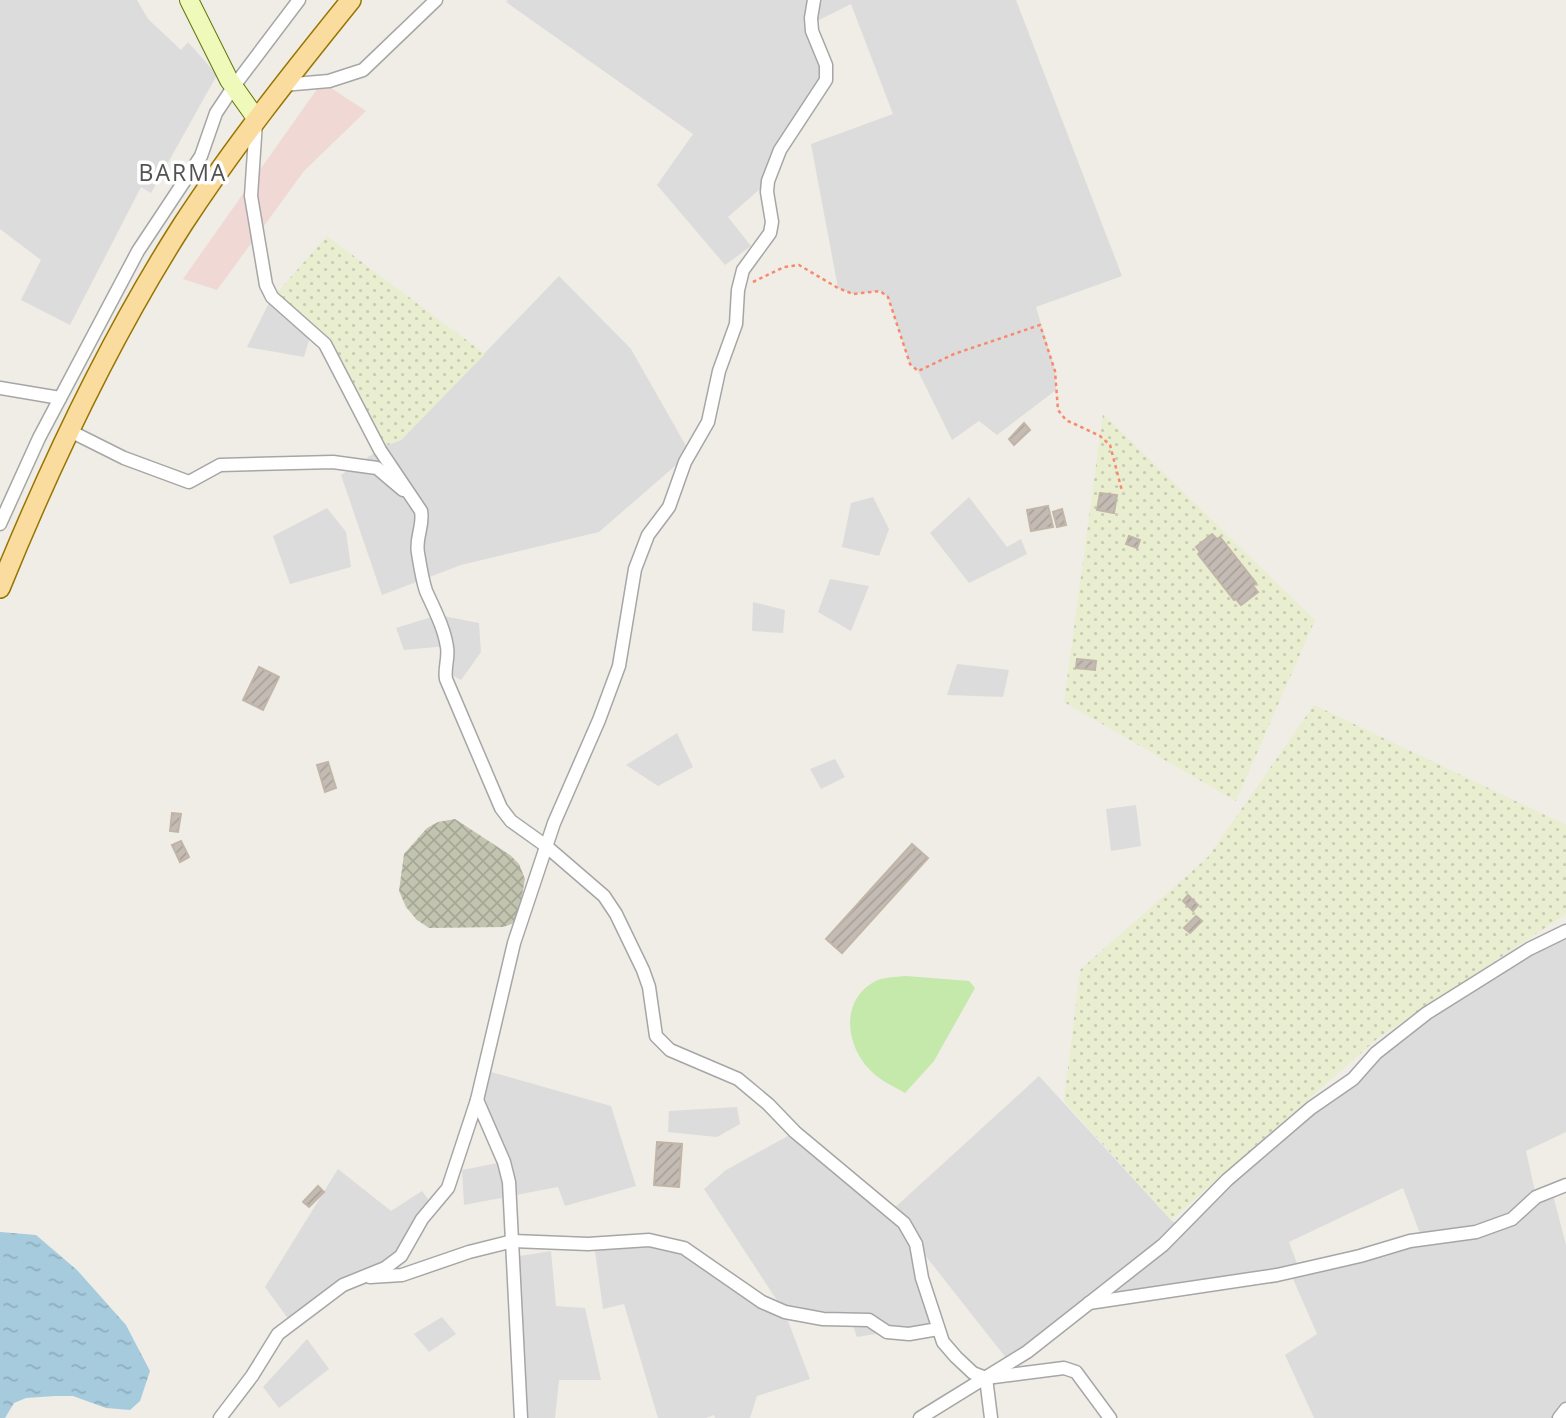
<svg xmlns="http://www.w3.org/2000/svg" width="1566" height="1418" font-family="'Open Sans',sans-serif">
  <defs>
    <pattern id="construction-cross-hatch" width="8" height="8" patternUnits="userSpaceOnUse" patternTransform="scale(1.75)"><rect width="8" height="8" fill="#c2c4b0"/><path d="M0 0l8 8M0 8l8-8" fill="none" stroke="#a6a897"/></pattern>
    <pattern id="farmland-dots" width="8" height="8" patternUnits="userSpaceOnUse" patternTransform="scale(1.75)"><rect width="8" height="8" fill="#e9eed1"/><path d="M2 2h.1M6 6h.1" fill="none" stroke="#c7ccb3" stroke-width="1.8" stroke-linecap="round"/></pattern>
    <pattern id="water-ripples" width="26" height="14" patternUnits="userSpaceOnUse" patternTransform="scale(1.75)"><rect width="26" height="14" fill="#a6cbdd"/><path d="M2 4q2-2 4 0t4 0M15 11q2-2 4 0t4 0" fill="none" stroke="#8eaebd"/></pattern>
    <pattern id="building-hatch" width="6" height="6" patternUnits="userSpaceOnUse" patternTransform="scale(1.75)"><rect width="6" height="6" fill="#c4bcb4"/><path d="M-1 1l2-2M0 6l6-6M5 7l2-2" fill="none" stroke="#a8a19a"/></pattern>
  </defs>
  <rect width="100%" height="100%" fill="#efede5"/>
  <g fill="#dddcdc" fill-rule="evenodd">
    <path d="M0,0H137L148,19L181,50L188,42L217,75L151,193L141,187L70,325L21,300L41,260L0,229Z"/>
    <path d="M508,0H1016L1122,276L1036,307L1055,371L1056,390L997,435L979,421L952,440L918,371L910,364L888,297L880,291L853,294L838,288L811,144L893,114L851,4L811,24L826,80L767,183L728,217L751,246L725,265L657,185L693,134L506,2Z"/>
    <path d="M559,276L631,349L690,453L599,532L461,565L382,595L341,475L385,446L401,440Z"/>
    <path d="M270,301L311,333L304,357L247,347Z"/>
    <path d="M873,497L889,529L879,556L842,547L851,503Z"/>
    <path d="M969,497L1007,547L1021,539L1027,554L969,583L930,533Z"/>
    <path d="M327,508L346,532L351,567L290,584L273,536Z"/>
    <path d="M830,579L869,586L851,631L818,612Z"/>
    <path d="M753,602L785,610L783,633L752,631Z"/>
    <path d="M438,615L479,623L481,652L461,680L444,671L447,646L404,650L396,628Z"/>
    <path d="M957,664L1009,670L1003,697L947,695Z"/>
    <path d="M677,733L693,767L658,786L626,765Z"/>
    <path d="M835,759L845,777L821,789L810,769Z"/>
    <path d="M1136,805L1141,846L1111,851L1106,809Z"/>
    <path d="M1566,931V1132L1526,1151L1536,1196L1552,1191L1566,1245V1418H1314L1285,1355L1317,1334L1290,1272L1087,1303L1010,1363L917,1245L938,1329L887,1332L857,1337L851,1320L785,1313L810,1379L757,1396L750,1418H715L714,1415L706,1418H658L624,1304L603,1309L594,1244L667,1243L784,1311L704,1189L726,1170L795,1132L891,1211L1039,1076L1171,1220L1182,1227L1376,1053ZM1403,1188L1422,1239L1299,1269L1289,1242Z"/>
    <path d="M484,1070L611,1106L636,1186L565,1206L558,1187L464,1205L462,1170L503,1162L477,1100Z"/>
    <path d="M737,1107L740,1124L717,1137L668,1132L669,1111Z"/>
    <path d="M338,1169L391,1211L422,1191L433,1206L401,1256L343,1285L292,1324L265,1287Z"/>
    <path d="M551,1251L556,1306L585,1308L601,1380H559L555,1418H521L514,1257Z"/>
    <path d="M442,1317L456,1334L429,1352L414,1334Z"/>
    <path d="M307,1339L329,1369L279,1408L263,1387Z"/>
  </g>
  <path fill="#f0d8d4" d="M322,82L366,111L304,171L217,290L183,279Z"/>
  <path fill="url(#construction-cross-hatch)" d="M455,819L510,855L519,864L525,879L521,901L514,923L503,927L429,928L417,920L406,907L399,891L404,854L427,828L438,822Z"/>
  <g fill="url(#farmland-dots)">
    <path d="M327,236L485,354L401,440L385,446L328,337L276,294Z"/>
    <path d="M1103,414L1315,620L1236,801L1064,702Z"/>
    <path d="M1314,705L1566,825V914L1378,1038L1171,1220L1064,1101L1080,970L1208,857Z"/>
  </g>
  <path fill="#c4e9ab" d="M906,976L969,981L975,988L934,1061L905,1093C895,1087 881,1081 872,1072C846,1048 839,1001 874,982C882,977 896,977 906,976Z"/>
  <path fill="url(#water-ripples)" d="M0,1232L36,1235L77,1270L126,1325L150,1371L140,1401L130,1410L106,1408L73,1396H55L26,1398L14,1403L5,1418H0Z"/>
  <g fill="url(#building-hatch)" stroke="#c1b5a7" stroke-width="2">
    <path d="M1024,423L1030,430L1014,445L1009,439Z"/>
    <path d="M1100,493L1117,495L1114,513L1097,510Z"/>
    <path d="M1048,506L1053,527L1031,531L1027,510Z"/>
    <path d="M1062,509L1066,525L1057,527L1053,512Z"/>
    <path d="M1212,534L1217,539L1220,537L1256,583L1253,586L1258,592L1241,605L1236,599L1234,600L1198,554L1200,552L1196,547Z"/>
    <path d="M1129,536L1140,540L1137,548L1126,544Z"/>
    <path d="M1077,659L1096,661L1095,670L1076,668Z"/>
    <path d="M259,667L279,677L263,710L243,700Z"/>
    <path d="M328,762L336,788L325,792L317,765Z"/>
    <path d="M172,813L181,814L178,832L170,831Z"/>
    <path d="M181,841L189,857L180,862L172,845Z"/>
    <path d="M912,844L928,858L842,953L826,939Z"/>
    <path d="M1188,895L1198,905L1193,911L1183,901Z"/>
    <path d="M1196,916L1202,921L1190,933L1184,928Z"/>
    <path d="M657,1142L682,1144L679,1187L654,1185Z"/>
    <path d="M318,1186L324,1192L309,1207L303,1202Z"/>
  </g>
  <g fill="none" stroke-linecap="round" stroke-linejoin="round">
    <defs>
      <g id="street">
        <path d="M283,85L329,81L363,70L436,0"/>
        <path d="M256,122L251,196L266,285L272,297L325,344L380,450L421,511C424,526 415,538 418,553C420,565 422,579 426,591C434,609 444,627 447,647C449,658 444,668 446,679L501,808L511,821L546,846L604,896L616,914L643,970L649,987L656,1036L670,1050L738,1079L768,1104L795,1132L904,1223L916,1244L922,1278L943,1342L956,1357L973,1373L986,1378L1064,1368L1076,1372L1110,1418"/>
        <path d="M0,388L60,398"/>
        <path d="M70,431L124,458L189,482L220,465L333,462L377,468L403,490"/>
        <path d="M0,524L39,438L138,251L201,156L216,113L234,86L299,0"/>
        <path d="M477,1100L504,1162L509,1182L521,1418"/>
        <path d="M370,1277L402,1275L469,1252L513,1241L588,1244L649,1240L684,1248L762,1302L785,1312L823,1319L869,1320L887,1332L909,1334L938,1329"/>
        <path d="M1089,1303L1277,1275L1360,1256L1410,1241L1476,1232L1512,1219L1536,1197L1566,1185"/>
        <path d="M986,1378L991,1418"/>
        <path d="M220,1418L252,1376L278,1334L343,1285L385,1268L401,1256L422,1219L448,1188L477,1100L514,943L554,823L599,720L619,666L635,569L648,535L669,507L685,462L708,422L719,371L736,324L738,290L743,270L770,233L772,222L767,192L768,181L780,150L826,80V65L812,31L811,18L814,0"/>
        <path d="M920,1418L1027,1352L1163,1245L1227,1180L1311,1108L1353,1079L1376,1053L1427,1013L1529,949L1566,931"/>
        <path d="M1559,1418L1566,1409"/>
      </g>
      <path id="secondary" d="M189,0L229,80L256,118"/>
      <path id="primary" d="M0,588C51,463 110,338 183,224C234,146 292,73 351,0"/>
    </defs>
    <use href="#street" stroke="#a6a6a6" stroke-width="15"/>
    <use href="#secondary" stroke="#5e7506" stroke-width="20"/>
    <use href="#primary" stroke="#987502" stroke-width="22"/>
    <path stroke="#f8896d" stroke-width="2.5" stroke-dasharray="3.5 3.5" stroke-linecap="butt" d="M753,282L784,267L799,265L838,288L853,294L880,291L888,297L910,364L918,371L954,354L1040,325L1055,371L1058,410L1066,420L1100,436L1110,445L1122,491"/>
    <use href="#street" stroke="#fff" stroke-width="12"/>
    <use href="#secondary" stroke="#eff9ba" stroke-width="18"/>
    <use href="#primary" stroke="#fbdc9f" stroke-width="19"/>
  </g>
  <g text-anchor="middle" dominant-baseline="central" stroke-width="7" stroke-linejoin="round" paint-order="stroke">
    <g font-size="23" letter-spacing="2" fill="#525252" stroke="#fff">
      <text x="183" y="172">BARMA</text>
    </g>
  </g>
</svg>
